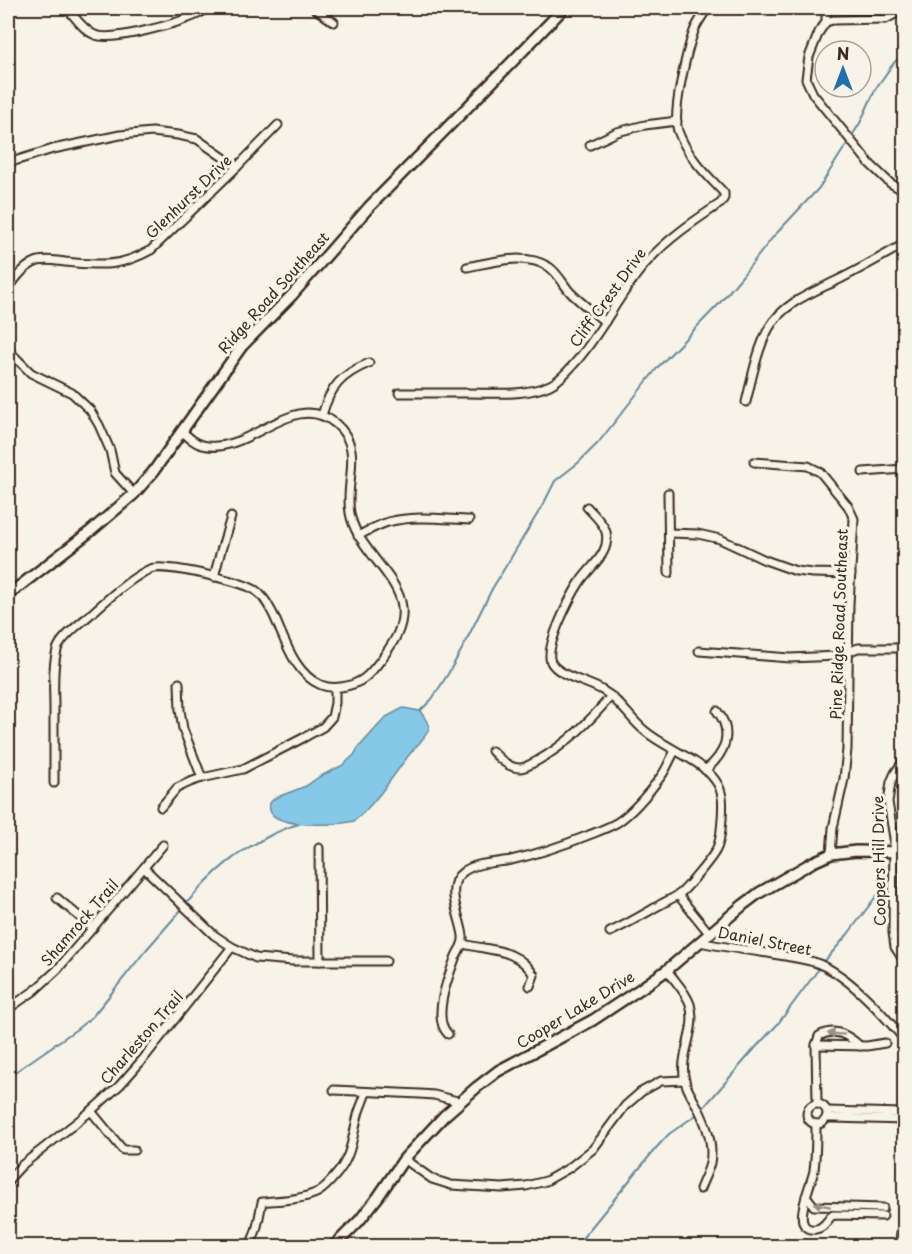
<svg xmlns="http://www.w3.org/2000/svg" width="912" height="1254" font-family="'Playpen Sans',sans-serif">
  <rect width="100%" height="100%" fill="#f7f3e8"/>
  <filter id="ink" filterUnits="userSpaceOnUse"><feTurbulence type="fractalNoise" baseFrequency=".0167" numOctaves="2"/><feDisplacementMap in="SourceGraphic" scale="12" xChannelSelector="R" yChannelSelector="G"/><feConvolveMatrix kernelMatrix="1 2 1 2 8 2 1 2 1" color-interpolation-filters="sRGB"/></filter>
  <g filter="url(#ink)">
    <path fill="#86c8e7" stroke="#688997" stroke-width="1.5" d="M403,708L420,711C423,716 429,722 429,728C428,735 414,749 409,755C392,777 376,803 354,821C339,825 274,829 270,810C268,804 271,801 275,798L306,786L319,777L343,765L354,755L358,748L386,717Z"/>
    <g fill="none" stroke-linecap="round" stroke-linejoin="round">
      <g stroke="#688997" stroke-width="2">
        <path d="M420,711L432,699L448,674L462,649L492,589L544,503L555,481L578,463L598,443L658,367L718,305L743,275L773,237L819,188L860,123L876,88L893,64L904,52"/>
        <path d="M186,904C213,872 235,853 273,834C282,830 290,826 299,824"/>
        <path d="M823,963L848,934L877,895H889"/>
        <path d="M8,1077L77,1029L92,1017L110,995L146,950L182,909"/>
        <path d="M704,1107L757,1046L777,1025L818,970"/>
        <path d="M576,1246L656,1148L669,1134L696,1115"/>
      </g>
      <defs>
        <g id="street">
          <path d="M314,8L334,22"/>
          <path d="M826,8V22L819,32L809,57L806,79L813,94L870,164L890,183L904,191"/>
          <path d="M71,13C78,21 85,31 95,35C113,42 178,23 196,15C201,13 204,10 208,8"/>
          <path d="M826,22L833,20L886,19L899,12L902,8"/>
          <path d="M590,145L617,132L645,125L677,121"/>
          <path d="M8,163L53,149L120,135L152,132L178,135L197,139L237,167"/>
          <path d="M467,267C492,262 525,252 549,267C558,273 563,284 570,292C581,303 593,312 605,322"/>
          <path d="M8,289C16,278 24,266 38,261C46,259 57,261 65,262C102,265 118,268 151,250L237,167L278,125"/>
          <path d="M8,343L10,352L31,373L72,393L90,410L99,425L110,450L115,473L134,494"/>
          <path d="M399,393C422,393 445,393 468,393C493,393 527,396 550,385C559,381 567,372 574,364C602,333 618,295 646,263C667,239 694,221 721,203L724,198V193C706,174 687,156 678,131C672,112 687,50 694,31C697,23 703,15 708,8"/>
          <path d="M746,402C752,378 757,350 769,328C784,302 814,292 840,279C862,268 883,256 904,244"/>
          <path d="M322,415C330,387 342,374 369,363"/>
          <path d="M754,462L808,466L820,472L848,506L854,519L849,604L847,749L844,779L833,828L831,854"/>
          <path d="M863,472L904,469"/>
          <path d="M668,493L669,573"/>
          <path d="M587,507C593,514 603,522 606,532C611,554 590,566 580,582C571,596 544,647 551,662C558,676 589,682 602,690C620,700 629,718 645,731C665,748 700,759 715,780C724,792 723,805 722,819C721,830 721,841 716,850C712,858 685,891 678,895C672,899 664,902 658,906C642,915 627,924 610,932"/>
          <path d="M669,533L698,534L720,539L765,560L796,571L813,573L851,574"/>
          <path d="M358,536C367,531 378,525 388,522C414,515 443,519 469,520"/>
          <path d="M214,577L220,554L231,517"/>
          <path d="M699,651L790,658L838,656L858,648H904"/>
          <path d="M179,683L180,710L183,729L202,778"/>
          <path d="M492,751C499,758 508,768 520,768C526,768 532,763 537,761C567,744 589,722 611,696"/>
          <path d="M904,760L895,773L891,782L888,802L894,838L893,933L895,947L904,961"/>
          <path d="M705,770C725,755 734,732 717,711"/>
          <path d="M54,783C54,759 54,734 54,709C54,690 52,669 57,650C60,638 81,623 91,614C107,600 130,578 150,569C164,563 241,581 255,590C264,596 268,605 273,614C285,639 294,674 321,685C328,688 334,688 341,687C363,684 370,674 383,657C394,642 404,627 402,607C400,588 384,571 373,556C363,543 353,530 350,513C344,481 365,449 336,424C293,387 249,457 202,445C194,443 188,437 182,431"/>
          <path d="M161,807L177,788L190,782L202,778L243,769L305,737L323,727L332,717L335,703V688"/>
          <path d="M319,848L320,961"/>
          <path d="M144,868L214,935L232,947L256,958L293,961H386"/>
          <path d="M678,895L709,933"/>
          <path d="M57,898L93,928"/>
          <path d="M700,942C723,947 746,950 768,953C783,956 799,958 814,962C847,973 882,1013 904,1039"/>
          <path d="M463,944C491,951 517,948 534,975L530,986"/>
          <path d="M667,970C675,981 686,992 690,1004C698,1031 678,1055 685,1081C687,1090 693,1098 697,1106C706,1123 714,1143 710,1163C708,1172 703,1180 700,1189"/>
          <path d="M8,1009L34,991L57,970L163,845"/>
          <path d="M448,1034C431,1018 449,975 456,956C459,949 464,945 463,936C461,917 443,886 463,872C476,862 496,863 511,860C538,854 564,845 589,835C599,831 610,827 618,822C634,811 651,790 662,775C667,768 670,759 675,751"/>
          <path d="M816,1045L867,1046L885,1043"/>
          <path d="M334,1090L420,1094L434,1095L461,1102"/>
          <path d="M817,1103L816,1045L819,1036C835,1027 848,1035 860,1046"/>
          <circle cx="817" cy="1114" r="10"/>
          <path d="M91,1111L123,1150H134"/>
          <path d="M827,1111L904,1113"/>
          <path d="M826,1118H834L904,1120"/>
          <path d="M816,1124C816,1139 816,1155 814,1170C813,1181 787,1233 816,1229C825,1228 827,1219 833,1215L883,1216"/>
          <path d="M404,1159L432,1179L451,1185L502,1188L526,1186L546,1181L569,1168L593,1149L625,1106L641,1092L661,1081L685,1080"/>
          <path d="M8,1183L10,1178L22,1165L91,1111L120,1085L144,1058L232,947"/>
          <path d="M806,1196L814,1206L883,1208"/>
          <path d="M249,1246C257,1234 259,1217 262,1202C280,1200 302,1200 318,1192C325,1188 330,1182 335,1176C352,1157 352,1138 358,1115C360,1107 364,1100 366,1092"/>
          <path d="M899,1246L904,1216"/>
        </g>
        <g id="secondary">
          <path d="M8,595L92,530L134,494L153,472L242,346L293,294L369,207L512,62L564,8"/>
          <path d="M334,1246L359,1221L378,1197L404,1159L444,1116L477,1087L498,1071L593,1020L640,989L667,970L743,905L759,893L813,862L831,854L856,851L904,852"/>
        </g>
      </defs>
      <use href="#street" stroke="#3b2a1e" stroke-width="11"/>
      <use href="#secondary" stroke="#3b2a1e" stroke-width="14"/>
      <use href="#street" stroke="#f7f3e8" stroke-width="7"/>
      <use href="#secondary" stroke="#f7f3e8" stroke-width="9"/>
    </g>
    <defs><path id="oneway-solid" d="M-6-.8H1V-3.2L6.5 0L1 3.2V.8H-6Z" transform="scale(1.5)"/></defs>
    <g fill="#998e83">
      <use href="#oneway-solid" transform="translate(836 1034) rotate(-176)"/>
      <use href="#oneway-solid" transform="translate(822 1205) rotate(-169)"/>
    </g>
  </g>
  <g text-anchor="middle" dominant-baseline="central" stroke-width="6" stroke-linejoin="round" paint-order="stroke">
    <g font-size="15" fill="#3b2a1e" stroke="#f7f3e8">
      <text transform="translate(188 196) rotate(-44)">Glenhurst Drive</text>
      <text transform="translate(273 292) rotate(-48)">Ridge Road Southeast</text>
      <text transform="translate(607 297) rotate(-54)">Cliff Crest Drive</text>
      <text transform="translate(838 624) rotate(-88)">Pine Ridge Road Southeast</text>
      <text transform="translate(878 861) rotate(-91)">Coopers Hill Drive</text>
      <text transform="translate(79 922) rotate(-49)">Shamrock Trail</text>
      <text transform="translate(765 940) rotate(11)">Daniel Street</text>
      <text transform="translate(575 1009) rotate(-31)">Cooper Lake Drive</text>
      <text transform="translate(141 1037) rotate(-49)">Charleston Trail</text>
    </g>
  </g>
  <rect width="912" height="1254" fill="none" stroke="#f7f3e8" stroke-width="30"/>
  <rect x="15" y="15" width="882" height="1224" fill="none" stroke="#3b2a1e" stroke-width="2" filter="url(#ink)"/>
  <g transform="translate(843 69)"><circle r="28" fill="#f7f3e8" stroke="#aca397" stroke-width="1.5"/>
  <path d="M0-4.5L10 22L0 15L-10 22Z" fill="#1f6fb2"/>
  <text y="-9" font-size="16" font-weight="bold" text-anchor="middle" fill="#3b2a1e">N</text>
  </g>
</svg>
